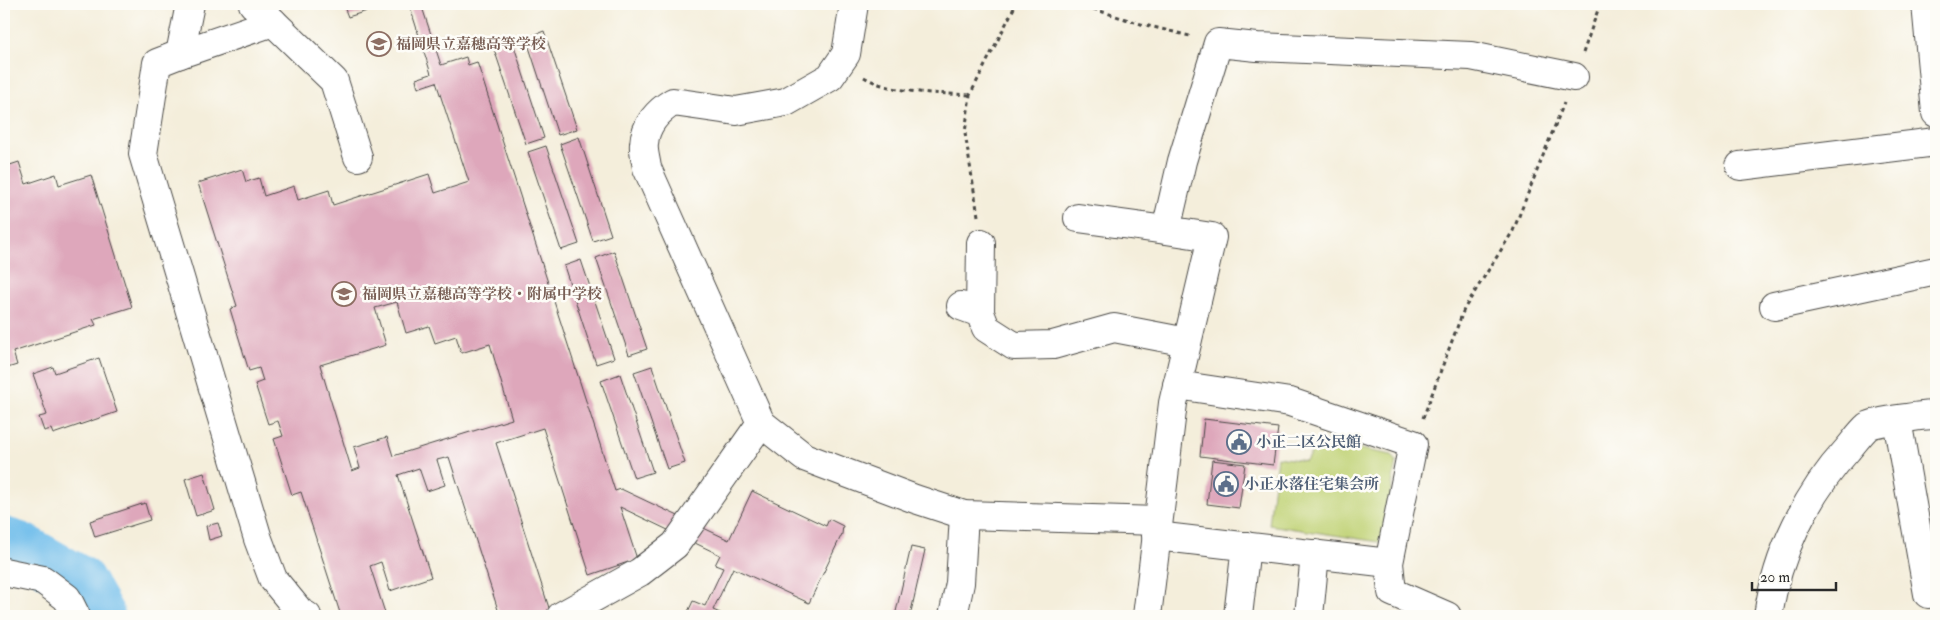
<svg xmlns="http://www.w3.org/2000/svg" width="1940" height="620" font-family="'IM FELL Double Pica','Noto Serif JP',serif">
  <rect width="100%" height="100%" fill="#fdfcf7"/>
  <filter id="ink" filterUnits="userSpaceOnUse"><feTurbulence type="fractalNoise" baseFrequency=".02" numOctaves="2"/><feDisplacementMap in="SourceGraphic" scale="10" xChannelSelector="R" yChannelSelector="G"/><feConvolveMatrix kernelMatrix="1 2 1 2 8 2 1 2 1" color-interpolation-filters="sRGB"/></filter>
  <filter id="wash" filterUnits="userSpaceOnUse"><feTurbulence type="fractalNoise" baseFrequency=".0096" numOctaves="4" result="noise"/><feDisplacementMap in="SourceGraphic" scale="20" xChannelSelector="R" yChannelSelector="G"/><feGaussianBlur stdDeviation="1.12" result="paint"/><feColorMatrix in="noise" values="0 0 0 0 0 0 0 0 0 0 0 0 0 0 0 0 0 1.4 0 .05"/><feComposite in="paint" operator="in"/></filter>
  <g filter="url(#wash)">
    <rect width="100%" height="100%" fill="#f4eedb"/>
    <path fill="#c0d275" stroke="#767e50" d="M1318,441L1392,455L1396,461L1383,538L1379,542L1269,525L1277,457L1306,461Z"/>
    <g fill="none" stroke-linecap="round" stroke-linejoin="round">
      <path stroke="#71beeb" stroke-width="50" d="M4,542L20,547L80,581L100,616"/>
    </g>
    <g id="blocks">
      <g fill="#dea7bb" fill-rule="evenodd">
        <path d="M343,4H389L348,17Z"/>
        <path d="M409,4H421L441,65L466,57L468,65L477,62L615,491L621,489L729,540L752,491L826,526L829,519L843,526L842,534L809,603L733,568L713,610L727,616H686L693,601L705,606L723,568L715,565L720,555L620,507L637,559L590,575L543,428L496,443L550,611L534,616H500L449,457L437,460L445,485L427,491L419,468L398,475L431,577L390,591L381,562L370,566L386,616H341L301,492L292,495L274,439L283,436L278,421L268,424L255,384L263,381L259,368L249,371L230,309L237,306L198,183L242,169L246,182L259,178L264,196L294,186L298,200L329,190L333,205L429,174L435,193L469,182L436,82L418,88L416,79L431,74ZM397,302L406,333L429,326L435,343L456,336L461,353L490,344L512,419L393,456L387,437L354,447L360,468L352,471L320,365L386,345L375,308Z"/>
        <path d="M544,31L577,129L558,135L526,38Z"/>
        <path d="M512,40L544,138L526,144L493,46Z"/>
        <path d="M579,137L611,235L593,241L560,144Z"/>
        <path d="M546,146L579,244L561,250L528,152Z"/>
        <path d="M19,162L26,184L56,174L59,185L91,175L132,307L93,319L96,325L13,352L17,365L4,369V167Z"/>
        <path d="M614,251L647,349L629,355L596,258Z"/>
        <path d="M581,260L614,358L596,364L564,266Z"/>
        <path d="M99,358L117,412L53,434L51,429L44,431L39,417L47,415L33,374L53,367L55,373Z"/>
        <path d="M652,366L685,463L667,469L634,372Z"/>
        <path d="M620,374L653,472L634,478L601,381Z"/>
        <path d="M1204,419L1278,428L1273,465L1200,456Z"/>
        <path d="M1212,460L1245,464L1239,508L1207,504Z"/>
        <path d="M204,473L215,510L196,516L185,479Z"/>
        <path d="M145,503L150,520L95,537L90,521Z"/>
        <path d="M218,523L222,536L209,540L206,526Z"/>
        <path d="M911,547L925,550L910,616H895Z"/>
      </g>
    </g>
  </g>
  <g filter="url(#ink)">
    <use href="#blocks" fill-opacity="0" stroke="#494845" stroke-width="1"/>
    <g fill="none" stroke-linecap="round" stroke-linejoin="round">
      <defs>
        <g id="minor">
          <path d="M190,4L180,54L273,22L253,4"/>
          <path d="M854,4L846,54L830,77L786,102L736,111L673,102C658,111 645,125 644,144C643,151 646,160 647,168L761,423L804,457L915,499L964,515L1158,521"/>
          <path d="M1926,4L1936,113"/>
          <path d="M273,22L334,81L358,157"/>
          <path d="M180,54L157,63L143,154L258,539L273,579L300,612L307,616"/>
          <path d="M1740,166L1936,142"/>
          <path d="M1078,218L1166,230"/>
          <path d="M961,306L980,313L986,328L1014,346L1053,345L1114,328L1187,342"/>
          <path d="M1774,306L1936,271"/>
          <path d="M980,313L981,243"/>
          <path d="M1177,385L1290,402L1413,444L1389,563L1392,592L1447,616"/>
          <path d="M1897,420L1928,594"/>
          <path d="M1156,536L1389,563"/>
          <path d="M4,572L43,580L67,598L76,616"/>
          <path d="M561,616L640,572L675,545L761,423"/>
          <path d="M953,616L960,583L964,515"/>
          <path d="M1147,616L1173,403L1212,237L1166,230L1182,161L1218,43L1257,47L1471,56L1574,77"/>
          <path d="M1238,616L1246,546"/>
          <path d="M1309,616L1315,554"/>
          <path d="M1768,616C1777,554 1806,495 1848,449C1854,442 1861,432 1868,426C1877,421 1925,415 1936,415"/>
        </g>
      </defs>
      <use href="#minor" stroke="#494845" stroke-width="30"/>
      <g stroke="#494845" stroke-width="3" stroke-dasharray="4 4" stroke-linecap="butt">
        <path d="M1078,4L1141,24L1190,36"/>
        <path d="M1583,53L1600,4"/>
        <path d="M864,77C892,94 938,93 970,95"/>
        <path d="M978,216L965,133L970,95L1016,4"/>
        <path d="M1423,418L1464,309L1513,231L1564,103"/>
      </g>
      <use href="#minor" stroke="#fff" stroke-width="28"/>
    </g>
  </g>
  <defs>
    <symbol id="school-ring" viewBox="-11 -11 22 22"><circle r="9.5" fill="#fdfcf7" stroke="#8d6e63" stroke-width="1.5"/><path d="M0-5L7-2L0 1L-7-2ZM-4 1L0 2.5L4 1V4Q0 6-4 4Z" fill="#8d6e63"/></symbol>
    <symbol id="civic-ring" viewBox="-11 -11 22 22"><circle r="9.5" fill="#fdfcf7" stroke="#5c6f8a" stroke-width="1.5"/><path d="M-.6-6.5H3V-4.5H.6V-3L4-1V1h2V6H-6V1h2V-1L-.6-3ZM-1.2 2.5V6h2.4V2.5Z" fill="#5c6f8a"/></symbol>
  </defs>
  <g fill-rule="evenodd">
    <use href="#school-ring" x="365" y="30" width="28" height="28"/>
    <use href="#school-ring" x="330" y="280" width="28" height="28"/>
    <use href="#civic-ring" x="1225" y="428" width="28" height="28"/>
    <use href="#civic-ring" x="1212" y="470" width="28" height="28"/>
  </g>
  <g text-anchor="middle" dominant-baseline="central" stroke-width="5" stroke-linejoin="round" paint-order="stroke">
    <g font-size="15" font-weight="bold" fill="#785e54" stroke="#fdfcf7" text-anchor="start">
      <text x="396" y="44">福岡県立嘉穂高等学校</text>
      <text x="362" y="294">福岡県立嘉穂高等学校・附属中学校</text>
    </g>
    <g font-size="15" font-weight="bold" fill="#4e5e75" stroke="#fdfcf7" text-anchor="start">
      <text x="1256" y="442">小正二区公民館</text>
      <text x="1244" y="484">小正水落住宅集会所</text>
    </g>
  </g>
  <rect width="1940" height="620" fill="none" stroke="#fdfcf7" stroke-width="20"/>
  <path d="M1752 582v8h84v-8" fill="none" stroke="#2b2b2b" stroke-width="2.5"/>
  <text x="1760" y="582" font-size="15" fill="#2b2b2b" stroke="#fdfcf7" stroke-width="4" paint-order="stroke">20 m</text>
</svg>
